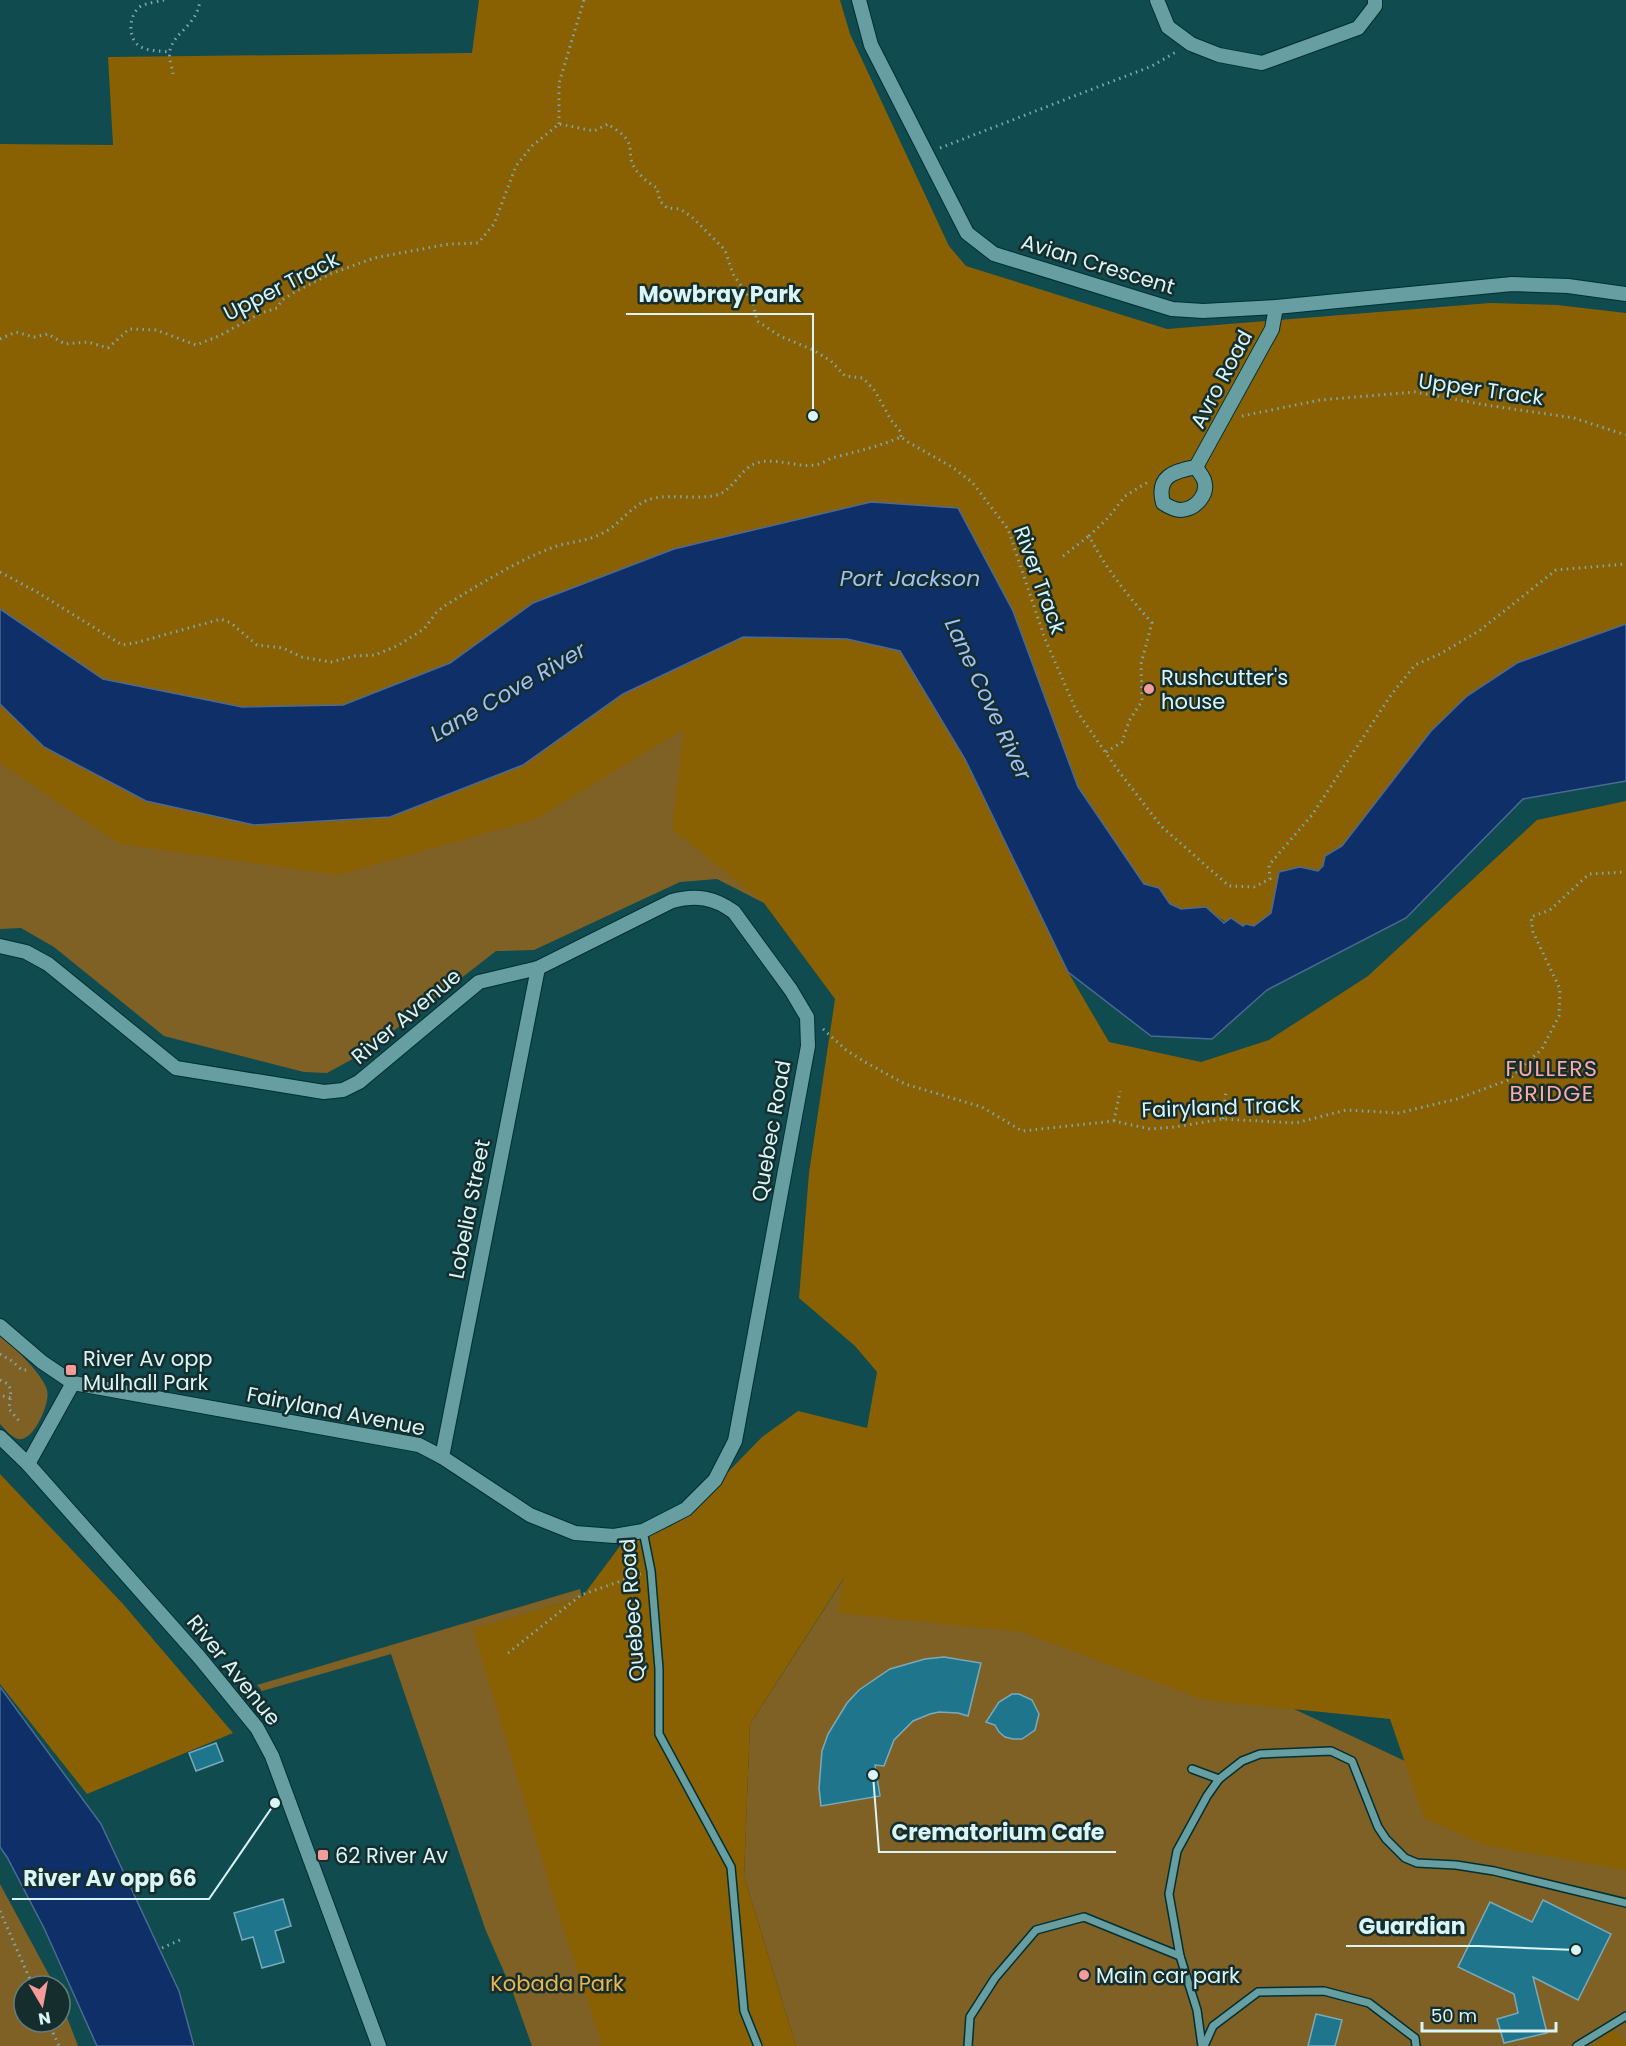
<svg xmlns="http://www.w3.org/2000/svg" width="1626" height="2046" font-family="Poppins,sans-serif">
  <rect width="100%" height="100%" fill="#104b4f"/>
  <g fill="#806125">
    <path d="M743,637L764,903L717,879L680,882L534,950L496,951L369,1050L327,1073L304,1072L164,1036L54,947L21,928L0,929V704L390,817L523,765Z"/>
    <path d="M0,1333C12,1346 43,1374 47,1390C51,1402 33,1443 18,1439C11,1437 5,1429 0,1424Z"/>
    <path d="M845,1577L1264,1695L1452,1783L1626,1810V2046H796L744,1876L750,1724Z"/>
    <path d="M580,1589L582,1597L474,1630L621,2046H532L512,1990L486,1931L391,1654L262,1691L257,1685Z"/>
    <path d="M0,1884L55,1986H24V2022H60V1999L78,2046H0Z"/>
  </g>
  <g fill="#896102">
    <path d="M479,0H840L850,34L949,246L966,266L1167,329L1490,303L1557,305L1626,313V624L1517,663L1431,731L1342,846L1325,856L1323,866L1318,871L1300,867L1279,872L1271,913C1266,917 1260,923 1255,925C1236,933 1219,918 1206,907L1181,909L1170,904L1159,888L1144,884L1078,787L1013,611L533,603L451,663L343,705L242,707L103,679L0,609V144L113,145L108,57L472,53Z"/>
    <path d="M743,637L847,639L900,651L965,759L1068,972L1109,1042L1201,1062L1269,1040L1368,976L1537,820L1626,801V1870L1484,1845L1424,1818L1390,1719L1204,1700L1022,1632L838,1613L844,1578L750,1724L744,1876L796,2046H601V2041L555,1903L473,1629L582,1597L623,1542L671,1526L696,1505L762,1437L798,1411L867,1428L877,1372L855,1346L799,1298L809,1173L835,999L764,903L672,829L684,729L536,819L338,875L120,844L0,763V704L44,747L146,801L254,825L390,817L523,765L623,694Z"/>
    <path d="M0,1474L123,1604L233,1733L87,1794L0,1684Z"/>
    <path d="M1610,2026L1626,2043V2046H1594Z"/>
  </g>
  <g fill="#0e2f68" stroke="#4b6a93" stroke-width="1.5">
    <path d="M871,502L958,508L1013,611L1078,787L1144,884L1159,888L1170,904L1181,909L1206,907L1224,923L1231,918L1243,926L1246,924L1254,926L1271,913L1279,872L1300,867L1318,871L1323,866L1325,856L1342,846L1431,731L1467,696L1517,663L1626,624V781L1523,799L1406,918L1267,990L1212,1039L1151,1036L1068,972L965,759L900,651L847,639L743,637L623,694L523,765L390,817L254,825L146,801L44,747L0,704V609L103,679L242,707L343,705L450,663L533,603L674,549Z"/>
    <path d="M0,1687L101,1824L179,1991L194,2046H97L44,1928L7,1857L0,1847Z"/>
  </g>
  <g fill="#1f758c" stroke="#79aabb" stroke-width="1.5">
    <path d="M944,1657L981,1663L968,1716L958,1713L939,1712L930,1714L913,1721L894,1740L884,1766L875,1765L880,1796L821,1806L819,1788L822,1751L828,1734L847,1703L859,1690L890,1669L925,1659Z"/>
    <path d="M1012,1694H1019L1032,1700L1039,1714L1035,1730L1022,1739H1013L1005,1737L999,1732L995,1725L986,1722L999,1702Z"/>
    <path d="M216,1743L223,1761L196,1771L189,1753Z"/>
    <path d="M283,1899L291,1926L275,1931L284,1962L262,1968L253,1937L242,1940L234,1913Z"/>
    <path d="M1543,1900L1611,1934L1578,2000L1533,1977L1547,2033L1504,2043L1497,2019L1518,2013L1514,1994L1458,1967L1490,1902L1532,1922Z"/>
    <path d="M1316,2014L1342,2020L1335,2046H1308Z"/>
  </g>
  <g fill="none" stroke-linecap="round" stroke-linejoin="round">
    <defs>
      <g id="lane">
        <path d="M643,1531L651,1571L659,1669V1734L731,1867L744,2011L758,2046"/>
        <path d="M1219,1779L1242,1761L1260,1754L1331,1751L1352,1761L1378,1827L1386,1839L1405,1858L1417,1863L1456,1865L1494,1871L1626,1903"/>
        <path d="M1180,1956L1169,1894L1177,1851L1207,1796L1219,1779L1192,1769"/>
        <path d="M968,2046L970,2017L995,1978L1036,1930L1084,1917L1180,1956L1197,2010L1202,2046"/>
        <path d="M1204,2046L1213,2026L1258,1992L1324,1991L1369,2003L1415,2038L1416,2046"/>
        <path d="M1577,2046L1626,2016"/>
      </g>
      <g id="street">
        <path d="M859,0L871,45L967,233L994,254L1172,309L1203,311L1276,307L1512,284L1568,286L1626,294"/>
        <path d="M1157,0L1168,27L1191,44L1219,55L1262,63L1358,28L1375,6V0"/>
        <path d="M1196,467C1173,471 1156,477 1163,503C1169,507 1175,510 1181,510C1196,509 1209,494 1204,480C1202,475 1198,471 1196,467L1272,329L1276,307"/>
        <path d="M0,946L26,952L48,964L176,1068L324,1092L343,1090L359,1082L479,982L538,968L672,901C696,894 715,898 734,912L791,990L807,1017L808,1046L735,1441L715,1480L686,1509L643,1531L614,1536L575,1533L530,1515L442,1457L419,1445L73,1383L42,1362L0,1326"/>
        <path d="M0,1437L28,1464L200,1658L257,1728L272,1756L379,2046"/>
        <path d="M442,1457L538,968"/>
        <path d="M28,1464L73,1383"/>
      </g>
    </defs>
    <use href="#lane" stroke="#012f32" stroke-width="10"/>
    <use href="#street" stroke="#012f32" stroke-width="16"/>
    <g stroke="#7ea8aa" stroke-width="3" stroke-dasharray="1.5 4.5" stroke-linecap="butt">
      <path d="M164,0C157,2 147,3 141,6C128,14 127,40 141,47C148,51 161,51 169,52"/>
      <path d="M173,74C172,67 168,57 170,50C175,31 197,26 200,0"/>
      <path d="M559,124V83L584,0"/>
      <path d="M940,148L1152,66L1176,52"/>
      <path d="M0,339L16,332L34,337L48,334L65,344L88,342L108,348L129,329L156,330L196,345L219,336L261,313L277,308L282,300L293,293L330,274L374,258L449,244L478,243L494,224L516,166L532,146L559,124L594,131L608,124C614,129 623,133 627,140C631,146 630,152 631,159C633,171 647,182 657,188L660,201L667,208L680,209L692,217L725,250L733,274L753,303L757,321L780,336L813,350L831,361L845,376L863,378L875,391L891,420L901,432V437"/>
      <path d="M1242,416L1320,400L1415,392L1486,405L1574,418L1626,435"/>
      <path d="M1063,556L1089,536"/>
      <path d="M0,572L37,592L122,645L135,643L221,619L231,623L257,645L283,648L302,657L331,662L355,656L375,655L397,646L424,629L436,613L443,607C478,585 513,563 551,548C566,542 584,542 599,535C622,525 630,503 655,498C671,494 707,501 722,493C734,486 741,471 752,465C772,455 795,468 815,465C823,464 829,458 836,457C859,451 880,446 901,437L908,442L952,467L972,482L1008,529L1045,639L1076,710L1117,769L1161,826L1229,886L1254,887L1270,879L1269,865L1312,815L1391,695L1415,665L1440,654L1479,631L1556,570L1626,564"/>
      <path d="M1106,752L1122,742L1129,721L1142,701L1141,664L1152,623C1128,596 1106,569 1089,536L1108,518L1125,496L1148,482"/>
      <path d="M823,1029L846,1050L865,1062L905,1084L982,1107L1022,1131L1114,1121L1150,1129L1175,1127L1223,1119L1296,1123L1346,1110L1398,1113L1457,1099L1508,1080L1542,1049L1559,1016L1560,989L1533,932L1531,917L1550,910L1589,874L1626,872"/>
      <path d="M1223,1119L1226,1092"/>
      <path d="M1114,1121L1120,1091"/>
      <path d="M0,1354L12,1361L22,1370H27"/>
      <path d="M0,1380L8,1384L11,1390L9,1409L20,1422"/>
      <path d="M3,1396L11,1398"/>
      <path d="M508,1653L581,1595L641,1574"/>
      <path d="M0,1911L33,1986"/>
      <path d="M162,1948L180,1940"/>
      <path d="M48,2022L59,2046"/>
    </g>
    <use href="#lane" stroke="#679ea1" stroke-width="7"/>
    <use href="#street" stroke="#679ea1" stroke-width="14"/>
  </g>
  <g fill="#f59b9a" stroke="#162d2e" stroke-width="2">
    <circle cx="1149" cy="689" r="6"/>
    <rect x="65" y="1364" width="12" height="12" rx="3"/>
    <rect x="317" y="1849" width="12" height="12" rx="3"/>
    <circle cx="1084" cy="1975" r="6"/>
  </g>
  <g text-anchor="middle" dominant-baseline="central" stroke-width="5" stroke-linejoin="round" paint-order="stroke">
    <g font-size="21" fill="#d9f5f6" stroke="#162d2e">
      <text transform="translate(1098 264) rotate(17)">Avian Crescent</text>
      <text transform="translate(281 286) rotate(-27)">Upper Track</text>
      <text transform="translate(1221 379) rotate(-62)">Avro Road</text>
      <text transform="translate(1481 389) rotate(8)">Upper Track</text>
      <text transform="translate(1040 580) rotate(70)">River Track</text>
      <text transform="translate(406 1016) rotate(-40)">River Avenue</text>
      <text transform="translate(1221 1107) rotate(-2)">Fairyland Track</text>
      <text transform="translate(771 1131) rotate(-80)">Quebec Road</text>
      <text transform="translate(469 1209) rotate(-79)">Lobelia Street</text>
      <text transform="translate(336 1411) rotate(11)">Fairyland Avenue</text>
      <text transform="translate(632 1610) rotate(-94)">Quebec Road</text>
      <text transform="translate(234 1670) rotate(51)">River Avenue</text>
    </g>
    <g font-size="21" fill="#d9f5f6" stroke="#162d2e" text-anchor="start">
      <text x="1161" y="677">Rushcutter's<tspan x="1161" dy="24">house</tspan></text>
      <text x="83" y="1358">River Av opp<tspan x="83" dy="24">Mulhall Park</tspan></text>
      <text x="335" y="1855">62 River Av</text>
      <text x="1096" y="1975">Main car park</text>
    </g>
    <g font-size="21" fill="#edb54b" stroke="#162d2e">
      <text x="557" y="1983">Kobada Park</text>
    </g>
    <g font-size="22" font-style="italic" fill="#a1c0f5" stroke="#162d2e">
      <text x="910" y="578">Port Jackson</text>
      <text transform="translate(508 692) rotate(-30)">Lane Cove River</text>
      <text transform="translate(988 699) rotate(65)">Lane Cove River</text>
    </g>
    <g font-size="22" letter-spacing="1.5" fill="#feaaa8" stroke="#162d2e">
      <text x="1552" y="1068">FULLERS<tspan x="1552" dy="25">BRIDGE</tspan></text>
    </g>
  </g>
  <path fill="none" stroke="#d9f5f6" stroke-width="2" d="M813 416L813 314H626M873 1775L879 1852H1116M275 1803L209 1899H12M1576 1950L1478 1946H1346"/>
  <g fill="#d9f5f6" stroke="#162d2e" stroke-width="2">
    <circle cx="813" cy="416" r="6"/>
    <circle cx="873" cy="1775" r="6"/>
    <circle cx="275" cy="1803" r="6"/>
    <circle cx="1576" cy="1950" r="6"/>
  </g>
  <g font-size="22" text-anchor="middle" font-weight="bold" fill="#d9f5f6" stroke="#162d2e" stroke-width="5" stroke-linejoin="round" paint-order="stroke">
    <text x="720" y="302">Mowbray Park</text>
    <text x="998" y="1840">Crematorium Cafe</text>
    <text x="110" y="1886">River Av opp 66</text>
    <text x="1412" y="1934">Guardian</text>
  </g>
  <g transform="translate(42 2004) rotate(170)"><circle r="28" fill="#162d2e" stroke="#647d7e" stroke-width="1.5"/>
  <path d="M0-4.5L10 22L0 15L-10 22Z" fill="#f59b9a"/>
  <text y="-9" font-size="16" font-weight="bold" text-anchor="middle" fill="#d9f5f6">N</text>
  </g>
  <path d="M1422 2022v9h134v-9" fill="none" stroke="#d9f5f6" stroke-width="3"/>
  <text x="1431" y="2022" font-size="18" fill="#d9f5f6" stroke="#162d2e" stroke-width="4.5" paint-order="stroke">50 m</text>
</svg>
